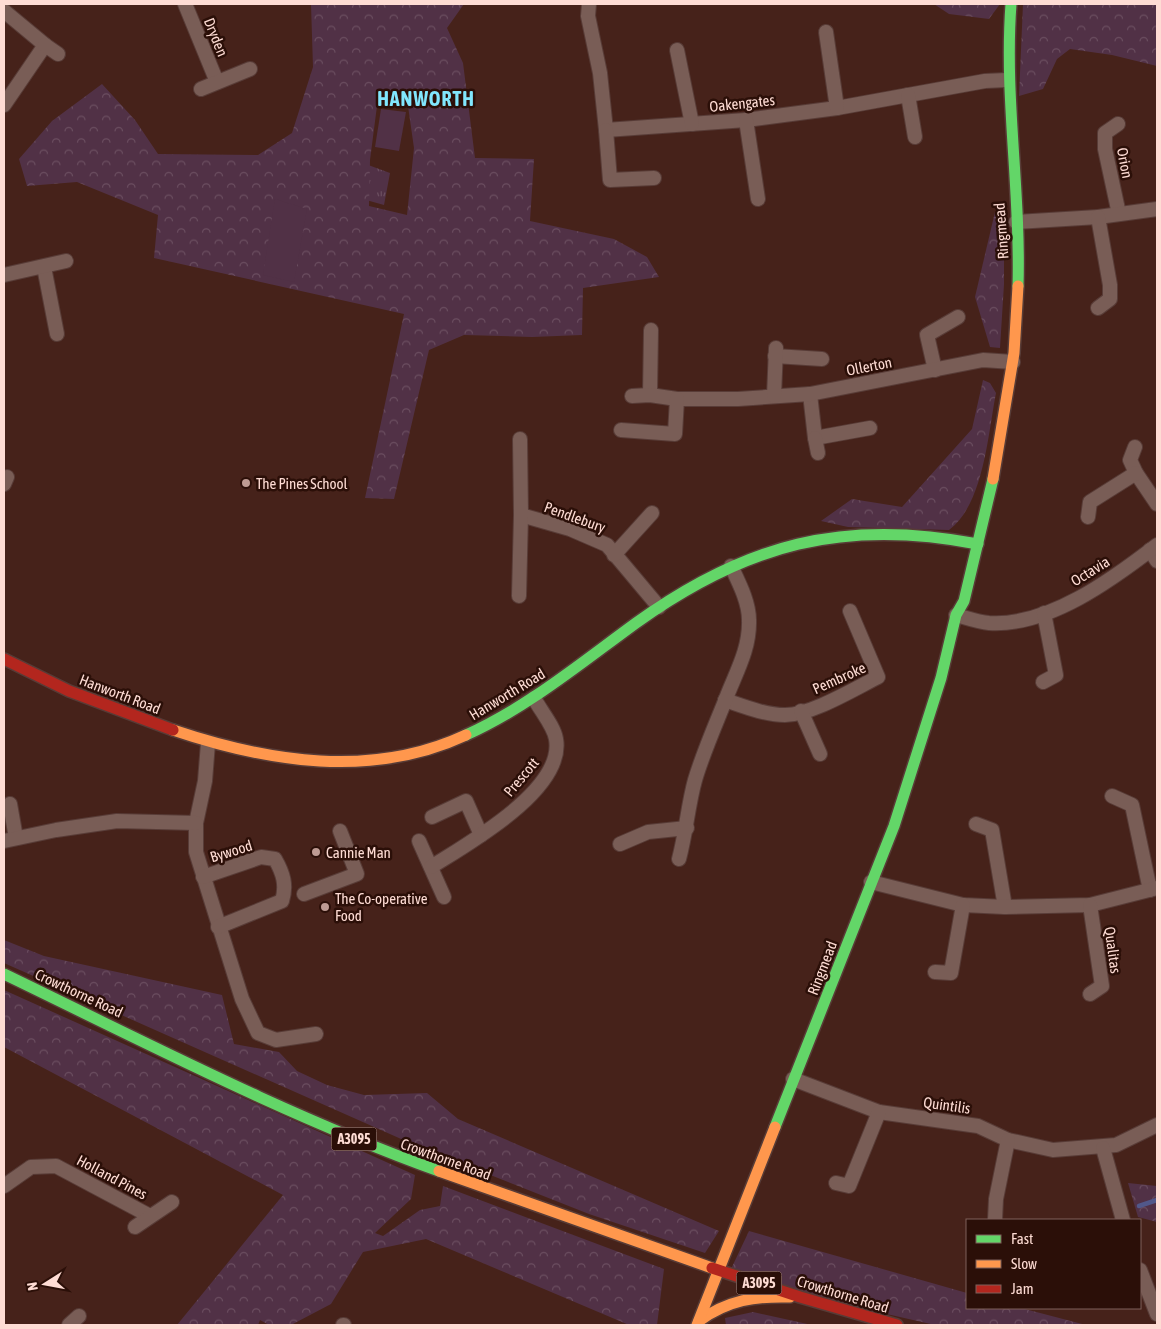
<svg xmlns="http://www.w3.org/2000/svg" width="1161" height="1329" font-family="'Asap Condensed',sans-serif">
  <defs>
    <pattern id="grass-tufts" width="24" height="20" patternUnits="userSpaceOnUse" patternTransform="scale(1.25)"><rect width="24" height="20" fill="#513146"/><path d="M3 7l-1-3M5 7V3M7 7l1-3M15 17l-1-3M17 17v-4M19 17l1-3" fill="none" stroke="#6b4e60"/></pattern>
    <pattern id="forest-crowns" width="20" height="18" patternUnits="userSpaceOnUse" patternTransform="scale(1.25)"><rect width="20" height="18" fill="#513146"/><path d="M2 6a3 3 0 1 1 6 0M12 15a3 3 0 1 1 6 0" fill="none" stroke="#6b4e60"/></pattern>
  </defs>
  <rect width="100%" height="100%" fill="#46221a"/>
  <path fill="url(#grass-tufts)" d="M360,162L390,173L384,205L359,198Z"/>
  <g fill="url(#forest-crowns)" fill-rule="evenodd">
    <path d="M311,4H464L447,28L463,63L475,158L534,159L530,221L614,239L647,257L659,277L583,288L582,335L532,337L464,335L429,350L394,499L365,498L404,314L154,258L158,215L77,182L27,186L19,159L52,121L102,84L135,120L158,154L258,155L292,133L313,67ZM406,92L414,148L407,215L369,206L370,160L378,98Z"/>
    <path d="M934,4H1000L989,19L949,14Z"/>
    <path d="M1023,4L1157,5V66L1112,55L1070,49L1057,59L1043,89L1019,96Z"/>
    <path d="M995,212L1004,214V284L1000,348L990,347L975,297Z"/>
    <path d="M983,380L990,383L996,393C988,433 984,504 949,530L848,527L821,521L852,499L902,507L972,429Z"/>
    <path d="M4,940L44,956L222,995L234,1044L279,1052L297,1071L327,1085L364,1095L427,1093L458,1119L719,1231L705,1253L589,1214L417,1146L4,963Z"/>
    <path d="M4,990L415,1175L411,1199L375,1233L383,1236L420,1210L440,1206L443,1186L664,1269L657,1325H629L426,1239L363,1252L331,1304L291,1325H269L260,1320L258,1325H177L283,1195L4,1047Z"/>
    <path d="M1128,1183L1157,1186V1222L1138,1217Z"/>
    <path d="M749,1231L967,1293V1308H1021L1086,1325H935L843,1304L731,1269Z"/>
    <path d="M753,1312L812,1325H726L725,1318Z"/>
  </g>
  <g fill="#513146">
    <path d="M381,109L406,112L399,151L375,147Z"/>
    <path d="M275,199L307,209L294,282L263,275Z"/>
  </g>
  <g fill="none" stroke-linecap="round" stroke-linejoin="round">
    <path stroke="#51588a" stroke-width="4.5" d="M1139,1206L1157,1200"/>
    <defs>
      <g id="street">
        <path d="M185,4L217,82"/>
        <path d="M589,4L588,16L600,73L606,130L746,120L837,108L985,81L1007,80"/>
        <path d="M4,11L45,45L4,105"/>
        <path d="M826,32L837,108"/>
        <path d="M45,45L58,54"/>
        <path d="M677,50L692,124"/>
        <path d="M201,89L250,69"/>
        <path d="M908,95L915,137"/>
        <path d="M746,120L758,199"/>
        <path d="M1118,124L1105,133V149L1119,214"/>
        <path d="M606,130L610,180L654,178"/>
        <path d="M1016,222L1098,217L1157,209"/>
        <path d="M44,267L57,334"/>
        <path d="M4,275L66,261"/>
        <path d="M1098,308L1110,299V285L1098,217"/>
        <path d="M775,356L822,359"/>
        <path d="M935,370L927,335L958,317"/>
        <path d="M810,394L815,438L870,428"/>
        <path d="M650,395L651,330"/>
        <path d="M632,396L650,395L677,399H738L810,394L983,360L1013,362"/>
        <path d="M774,396L776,348"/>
        <path d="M621,430L675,434L677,399"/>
        <path d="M815,438L818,453"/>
        <path d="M1135,447L1130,460L1136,473L1157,504"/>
        <path d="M4,484L7,477"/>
        <path d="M521,515L570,529L607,545L659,607"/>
        <path d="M1088,517L1090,502L1136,473"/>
        <path d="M1150,550L1157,561"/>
        <path d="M614,555L652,513"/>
        <path d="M519,596L521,515L520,439"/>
        <path d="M956,615C967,618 978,622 989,623C1048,627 1113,579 1157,545"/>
        <path d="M1043,682L1056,675L1044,613"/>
        <path d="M725,700C743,706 765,715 785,715C811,715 854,689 878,677L850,611"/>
        <path d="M801,711L820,754"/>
        <path d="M208,743L205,781L196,823V852L242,999L258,1033L276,1040L316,1034"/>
        <path d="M1112,796L1132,805L1150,890"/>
        <path d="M10,804L16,838"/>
        <path d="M432,817L466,801L481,835"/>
        <path d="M976,824L992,830L1005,907"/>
        <path d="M4,841L56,830L117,821L196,823"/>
        <path d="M419,841L444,897"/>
        <path d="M620,844L648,832L687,828"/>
        <path d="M679,859C686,833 688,805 695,780C703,753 715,726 725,701C735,674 750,650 749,620C749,602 739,583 731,566"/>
        <path d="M431,867C467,844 565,790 556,739C554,726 540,710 534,698"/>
        <path d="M203,877L261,857L275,859C283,873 287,885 282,901L218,927"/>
        <path d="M871,882L963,905L1005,907L1090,905L1157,888"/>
        <path d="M304,894L357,874L340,831"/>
        <path d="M1090,905L1102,986L1090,994"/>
        <path d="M935,972L951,973L963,905"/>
        <path d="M793,1079L879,1112L978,1126L1008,1140L1053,1150L1116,1145L1157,1125"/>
        <path d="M1103,1148L1123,1220"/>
        <path d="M836,1183L849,1186L879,1112"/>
        <path d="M4,1186L31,1167L56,1166L150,1216"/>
        <path d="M995,1220L996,1199L1008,1140"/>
        <path d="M135,1227L172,1202"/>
        <path d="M1140,1270L1157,1314"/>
        <path d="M69,1325L79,1316"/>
        <path d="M343,1325H344"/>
      </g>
      <g id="fast">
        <path d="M1011,4C1004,98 1021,191 1018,286"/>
        <path d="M466,735C528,707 581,663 636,623C746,544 844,518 978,544"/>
        <path d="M4,974C147,1043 289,1117 439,1171"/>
        <path d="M775,1127L894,826L941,678L956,615L964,601L993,479"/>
      </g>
      <g id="slow">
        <path d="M993,479L1014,353L1018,286"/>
        <path d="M173,730C268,762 372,779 466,735"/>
        <path d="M439,1171L712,1268"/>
        <path d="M699,1321C728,1300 755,1296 790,1297"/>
        <path d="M697,1325L775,1127"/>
      </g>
      <g id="jam">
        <path d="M4,659L69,691L173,730"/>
        <path d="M712,1268L800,1297L897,1325"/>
      </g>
    </defs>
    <use href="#street" stroke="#583c37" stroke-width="16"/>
    <use href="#fast" stroke="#583c37" stroke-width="14"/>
    <use href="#slow" stroke="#583c37" stroke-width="14"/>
    <use href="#jam" stroke="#583c37" stroke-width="14"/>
    <use href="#street" stroke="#795d56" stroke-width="14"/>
    <use href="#fast" stroke="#63d668" stroke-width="11"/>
    <use href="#slow" stroke="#ff974d" stroke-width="11"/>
    <use href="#jam" stroke="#b3261e" stroke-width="11"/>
  </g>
  <g fill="#be9b93" stroke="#2b0f08" stroke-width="2">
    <circle cx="246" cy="483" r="5"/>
    <circle cx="316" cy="852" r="5"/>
    <circle cx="325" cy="907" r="5"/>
  </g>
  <g text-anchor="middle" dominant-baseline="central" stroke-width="5" stroke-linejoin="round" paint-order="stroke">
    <g fill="#2b0f08" stroke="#bf9e97" stroke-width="1">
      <rect x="331.5" y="1127.5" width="45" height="23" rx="4"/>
      <rect x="736.5" y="1271.5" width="45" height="23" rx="4"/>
    </g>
    <g font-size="14" font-weight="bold" fill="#fedcd4">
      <text x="354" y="1139">A3095</text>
      <text x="759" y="1283">A3095</text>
    </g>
    <g font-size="15" fill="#fedcd4" stroke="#2b0f08">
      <text transform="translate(216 37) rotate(68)">Dryden</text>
      <text transform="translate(742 103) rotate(-6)">Oakengates</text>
      <text transform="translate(1125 163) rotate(79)">Orion</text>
      <text transform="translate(1001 231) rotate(-94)">Ringmead</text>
      <text transform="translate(869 366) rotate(-11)">Ollerton</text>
      <text transform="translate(575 517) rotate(20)">Pendlebury</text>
      <text transform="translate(1090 571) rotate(-32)">Octavia</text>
      <text transform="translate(839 678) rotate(-24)">Pembroke</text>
      <text transform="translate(120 694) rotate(21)">Hanworth Road</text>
      <text transform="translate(507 694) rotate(-31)">Hanworth Road</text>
      <text transform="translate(521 777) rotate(-50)">Prescott</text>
      <text transform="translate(231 851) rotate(-17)">Bywood</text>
      <text transform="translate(1113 950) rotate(82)">Qualitas</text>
      <text transform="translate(822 968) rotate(-69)">Ringmead</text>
      <text transform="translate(79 993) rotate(25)">Crowthorne Road</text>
      <text transform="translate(947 1105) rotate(8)">Quintilis</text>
      <text transform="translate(446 1159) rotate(20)">Crowthorne Road</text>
      <text transform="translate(112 1177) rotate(28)">Holland Pines</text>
      <text transform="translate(843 1294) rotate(17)">Crowthorne Road</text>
    </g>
    <g font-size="15" fill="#fedcd4" stroke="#2b0f08" text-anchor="start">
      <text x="256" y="483">The Pines School</text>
      <text x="326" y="852">Cannie Man</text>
      <text x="335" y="898">The Co-operative<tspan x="335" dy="17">Food</tspan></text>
    </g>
    <g font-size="20" font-weight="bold" letter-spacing="1" fill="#81e6fd" stroke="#2b0f08">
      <text x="426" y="98">HANWORTH</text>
    </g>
  </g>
  <rect width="1161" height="1329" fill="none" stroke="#fedcd4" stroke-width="10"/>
  <rect x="966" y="1219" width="175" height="90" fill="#2b0f08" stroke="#7f615a"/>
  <rect x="976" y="1235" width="25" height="8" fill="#63d668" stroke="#7f615a"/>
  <text x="1011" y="1244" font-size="15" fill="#fedcd4">Fast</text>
  <rect x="976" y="1260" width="25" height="8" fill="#ff974d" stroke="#7f615a"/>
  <text x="1011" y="1269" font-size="15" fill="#fedcd4">Slow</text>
  <rect x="976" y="1285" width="25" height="8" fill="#b3261e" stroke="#7f615a"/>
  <text x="1011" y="1294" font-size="15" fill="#fedcd4">Jam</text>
  <g transform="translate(45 1284) rotate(259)" stroke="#2b0f08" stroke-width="4" paint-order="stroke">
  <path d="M0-4L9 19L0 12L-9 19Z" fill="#fedcd4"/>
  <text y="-8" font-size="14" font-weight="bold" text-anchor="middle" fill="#fedcd4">N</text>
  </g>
</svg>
